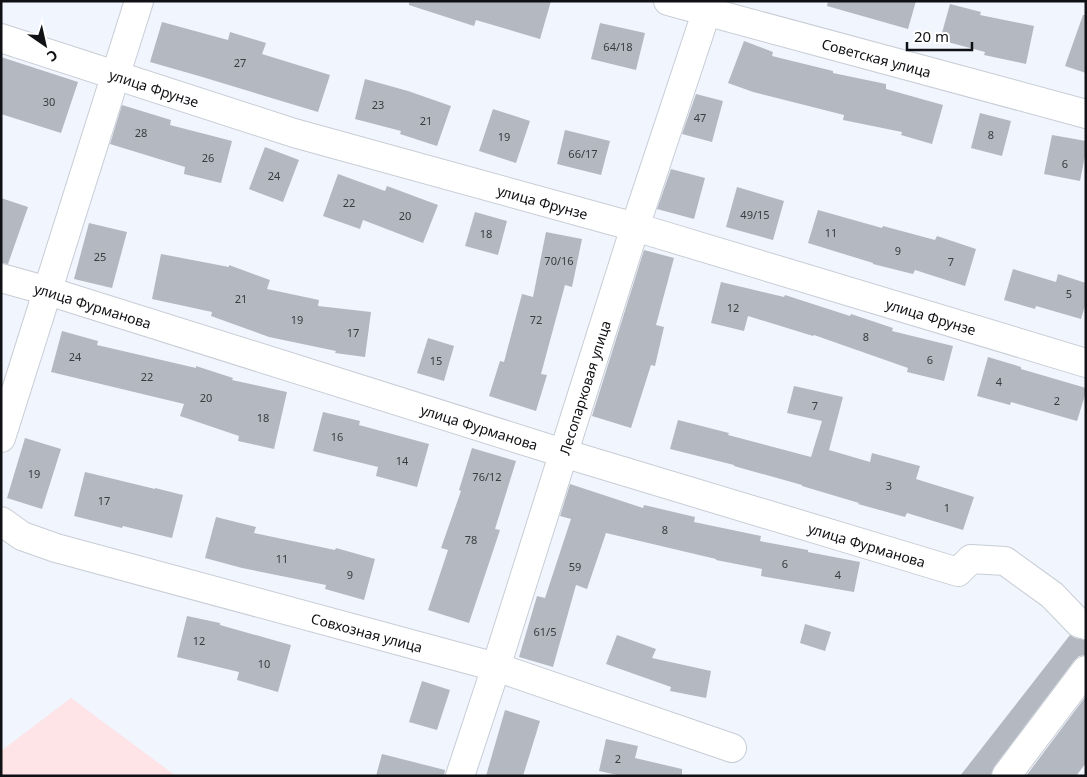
<svg xmlns="http://www.w3.org/2000/svg" width="1087" height="777" font-family="'Noto Sans',sans-serif">
  <rect width="100%" height="100%" fill="#f0f5fe"/>
  <path fill="#fee3e7" d="M71,698L176,776H1V751Z"/>
  <g fill="#b4b9c1">
    <path d="M409,1H551L540,39L476,20L474,26L409,5Z"/>
    <path d="M828,1H916L908,29L827,6Z"/>
    <path d="M950,4L981,12L980,15L1034,26L1026,64L984,55L985,52L940,40Z"/>
    <path d="M1083,15H1086V73L1065,66Z"/>
    <path d="M162,22L228,40L230,32L266,43L262,54L330,75L318,112L199,76L150,62Z"/>
    <path d="M600,23L645,33L636,70L591,59Z"/>
    <path d="M744,41L773,52L772,56L833,71V73L886,84V89L943,105L932,144L901,135L902,132L843,120L844,115L753,92L728,83Z"/>
    <path d="M1,57L78,82L61,133L1,114Z"/>
    <path d="M365,79L408,91L451,106L437,146L400,134L401,131L355,119Z"/>
    <path d="M696,94L723,101L712,142L682,134Z"/>
    <path d="M122,105L171,120L170,125L232,141L221,183L184,174L185,167L110,144Z"/>
    <path d="M493,109L530,121L516,163L479,151Z"/>
    <path d="M980,113L1011,121L1002,156L971,148Z"/>
    <path d="M565,130L610,141L601,175L557,164Z"/>
    <path d="M1052,135L1086,141V151L1080,181L1044,174Z"/>
    <path d="M265,147L299,160L283,202L249,189Z"/>
    <path d="M671,169L705,178L694,219L657,209Z"/>
    <path d="M338,174L385,191L387,186L438,205L423,243L363,220L360,229L323,216Z"/>
    <path d="M737,187L784,201L773,240L726,227Z"/>
    <path d="M1,198L28,207L8,264L1,263Z"/>
    <path d="M818,210L882,228L883,226L935,240L937,236L976,249L965,286L915,270L913,274L873,264V263L808,243Z"/>
    <path d="M475,212L507,221L498,255L465,246Z"/>
    <path d="M89,223L127,232L112,288L74,279Z"/>
    <path d="M546,232L582,239L572,287L565,285L541,374L547,375L536,411L489,396L500,361L504,362L522,294L533,297Z"/>
    <path d="M644,250L674,258L656,325L664,327L655,366L651,365L631,428L592,416Z"/>
    <path d="M161,254L229,267V265L270,280L267,289L319,300L318,306L371,312L365,357L335,353L336,351L269,337L211,316L212,312L152,299Z"/>
    <path d="M1013,269L1056,282L1058,274L1086,283V303L1081,319L1036,306L1035,309L1004,300Z"/>
    <path d="M721,282L784,297L785,295L850,316L851,314L893,328L892,331L953,346L944,381L907,372L908,368L814,335L813,336L748,316L744,331L711,323Z"/>
    <path d="M62,331L98,341L97,345L196,368V366L233,378L232,380L287,392L274,449L238,441L239,436L180,416L184,404L51,372Z"/>
    <path d="M428,338L454,346L444,381L417,373Z"/>
    <path d="M988,357L1021,367V369L1086,388V392L1077,421L1011,402L1010,405L977,396Z"/>
    <path d="M794,386L843,397L829,450L870,462L872,453L920,466L916,479L974,497L963,530L907,513L905,517L858,504L859,503L802,486V485L734,466V465L670,449L678,420L729,433L728,435L811,457L822,421L787,413Z"/>
    <path d="M323,412L360,421L359,425L429,444L417,487L376,476L378,467L313,451Z"/>
    <path d="M25,438L61,449L42,509L7,498Z"/>
    <path d="M472,448L516,461L495,529L500,530L469,623L428,610L448,550L441,548L461,491L459,490Z"/>
    <path d="M85,472L155,489V488L183,495L172,538L123,526L122,528L74,516Z"/>
    <path d="M570,484L643,508L644,505L695,517L694,522L761,536L760,541L808,550V552L860,562L854,592L761,576L762,569L716,560V559L606,533L587,589L576,585L553,667L519,657L537,596L545,598L571,519L560,516Z"/>
    <path d="M216,517L256,527L254,533L335,550L336,548L375,559L364,600L325,589L326,585L242,568L205,558Z"/>
    <path d="M187,616L220,623V625L291,645L278,692L237,680L239,672L177,657Z"/>
    <path d="M805,624L831,632L825,651L800,643Z"/>
    <path d="M617,635L656,649L652,658L711,671L706,698L670,691L671,687L606,664Z"/>
    <path d="M1070,635L1075,638L1086,640V655L1079,656L1074,661L994,767L991,776H960Z"/>
    <path d="M422,681L450,690L437,730L409,722Z"/>
    <path d="M1086,696V763L1076,776H1026Z"/>
    <path d="M505,710L540,721L523,776H486Z"/>
    <path d="M606,739L638,746L635,758L682,769V776H622L599,771Z"/>
    <path d="M382,754L445,770L444,776H376Z"/>
  </g>
  <g fill="none" stroke-linecap="round" stroke-linejoin="round">
    <defs>
      <g id="minor">
        <path id="s1" d="M668,1L1086,114"/>
        <path id="s2" d="M1,38L294,133L635,227L1086,363"/>
        <path id="s3" d="M1,278L48,291L563,453L958,572L971,559L1005,561L1052,595L1079,623L1086,625"/>
        <path d="M1,438L139,1"/>
        <path id="s4" d="M1,521L22,536L56,548L496,667L732,748"/>
        <path id="s5" d="M460,776L496,667L635,227L710,1"/>
        <path d="M1006,776L1086,670"/>
      </g>
    </defs>
    <use href="#minor" stroke="#c8cdd5" stroke-width="30"/>
    <use href="#minor" stroke="#fff" stroke-width="28"/>
  </g>
  <g text-anchor="middle" dominant-baseline="central" stroke-width="4" stroke-linejoin="round" paint-order="stroke">
    <g font-size="11" fill="#393b3f">
      <text x="618" y="46">64/18</text>
      <text x="240" y="62">27</text>
      <text x="49" y="101">30</text>
      <text x="378" y="104">23</text>
      <text x="700" y="117">47</text>
      <text x="426" y="120">21</text>
      <text x="141" y="132">28</text>
      <text x="991" y="134">8</text>
      <text x="504" y="136">19</text>
      <text x="583" y="153">66/17</text>
      <text x="208" y="157">26</text>
      <text x="1065" y="163">6</text>
      <text x="274" y="175">24</text>
      <text x="349" y="202">22</text>
      <text x="755" y="214">49/15</text>
      <text x="405" y="215">20</text>
      <text x="831" y="232">11</text>
      <text x="486" y="233">18</text>
      <text x="898" y="250">9</text>
      <text x="100" y="256">25</text>
      <text x="559" y="260">70/16</text>
      <text x="951" y="261">7</text>
      <text x="1069" y="293">5</text>
      <text x="241" y="298">21</text>
      <text x="733" y="307">12</text>
      <text x="297" y="319">19</text>
      <text x="536" y="319">72</text>
      <text x="353" y="332">17</text>
      <text x="866" y="336">8</text>
      <text x="75" y="356">24</text>
      <text x="930" y="359">6</text>
      <text x="436" y="360">15</text>
      <text x="147" y="376">22</text>
      <text x="999" y="381">4</text>
      <text x="206" y="397">20</text>
      <text x="1057" y="400">2</text>
      <text x="815" y="405">7</text>
      <text x="263" y="417">18</text>
      <text x="337" y="436">16</text>
      <text x="402" y="460">14</text>
      <text x="34" y="473">19</text>
      <text x="487" y="476">76/12</text>
      <text x="889" y="485">3</text>
      <text x="104" y="500">17</text>
      <text x="947" y="507">1</text>
      <text x="665" y="529">8</text>
      <text x="471" y="539">78</text>
      <text x="282" y="558">11</text>
      <text x="785" y="563">6</text>
      <text x="575" y="566">59</text>
      <text x="350" y="574">9</text>
      <text x="838" y="574">4</text>
      <text x="545" y="631">61/5</text>
      <text x="199" y="640">12</text>
      <text x="264" y="663">10</text>
      <text x="618" y="758">2</text>
    </g>
    <g font-size="14" fill="#101114" stroke="#fff">
      <text stroke="none"><textPath href="#s1" startOffset="216">Советская улица</textPath></text>
      <text stroke="none"><textPath href="#s2" startOffset="161">улица Фрунзе</textPath></text>
      <text stroke="none"><textPath href="#s2" startOffset="566">улица Фрунзе</textPath></text>
      <text stroke="none"><textPath href="#s3" startOffset="96">улица Фурманова</textPath></text>
      <text stroke="none"><textPath href="#s2" startOffset="971">улица Фрунзе</textPath></text>
      <text stroke="none"><textPath href="#s5" startOffset="408">Лесопарковая улица</textPath></text>
      <text stroke="none"><textPath href="#s3" startOffset="501">улица Фурманова</textPath></text>
      <text stroke="none"><textPath href="#s3" startOffset="906">улица Фурманова</textPath></text>
      <text stroke="none"><textPath href="#s4" startOffset="384">Совхозная улица</textPath></text>
    </g>
  </g>
  <rect width="1087" height="777" fill="none" stroke="#101114" stroke-width="5"/>
  <g transform="translate(45 45) rotate(146)" stroke="#ffffff" stroke-width="4" paint-order="stroke">
  <path d="M0-4L9 19L0 12L-9 19Z" fill="#101114"/>
  <text y="-8" font-size="14" font-weight="bold" text-anchor="middle" fill="#101114">С</text>
  </g>
  <path d="M907 42v8h65v-8" fill="none" stroke="#101114" stroke-width="2.5"/>
  <text x="914" y="42" font-size="15" fill="#101114" stroke="#ffffff" stroke-width="4" paint-order="stroke">20 m</text>
</svg>
